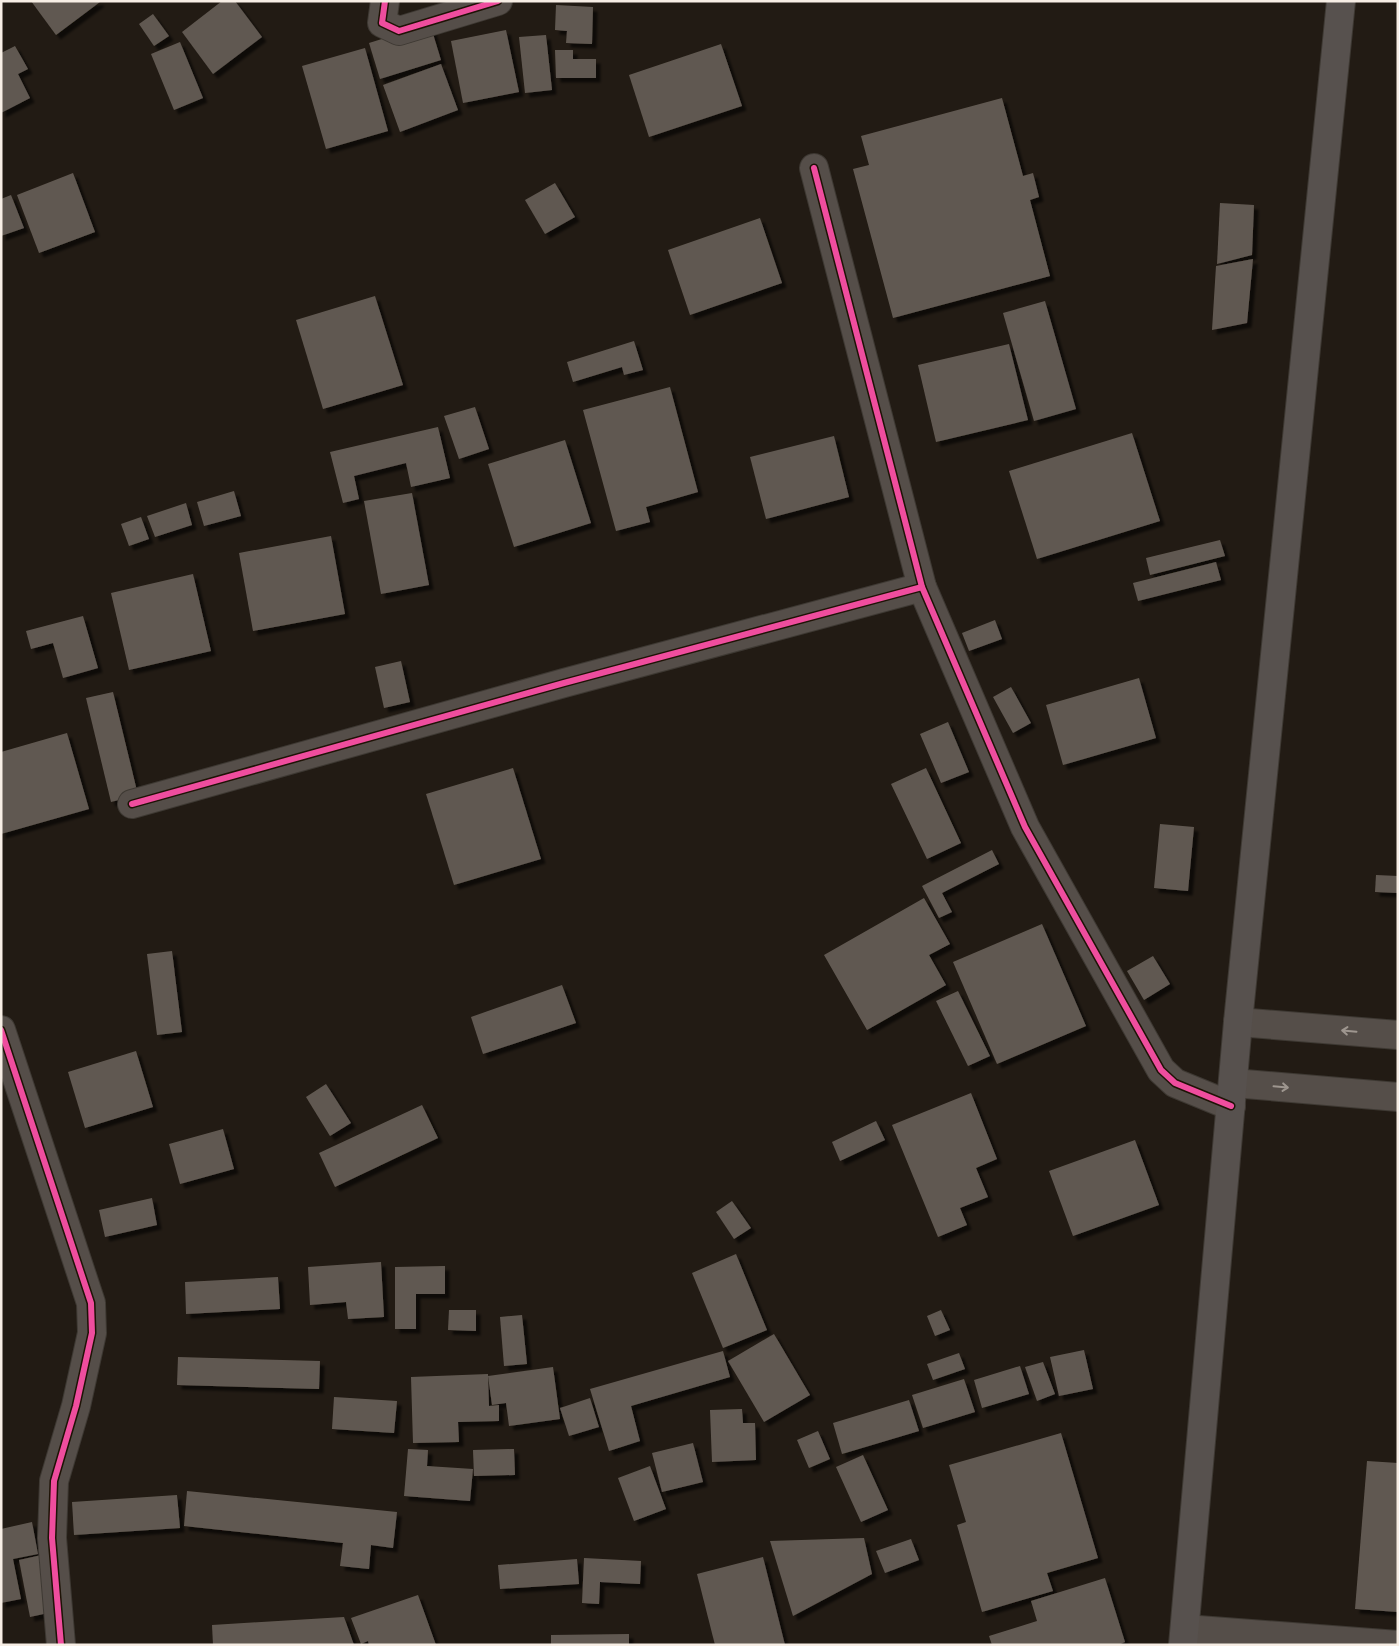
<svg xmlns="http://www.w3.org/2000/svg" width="1399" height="1646" font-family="'Noto Sans',sans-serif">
  <defs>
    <filter id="shadow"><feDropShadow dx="4.5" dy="4.5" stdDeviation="1" flood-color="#0009"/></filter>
  </defs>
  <rect width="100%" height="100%" fill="#221b14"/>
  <g fill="#615951" filter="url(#shadow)">
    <path d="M31,1H99L100,2L56,35Z"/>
    <path d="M222,1H235L262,37L213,74L182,32Z"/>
    <path d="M556,5L593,7L592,44L566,43L567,31L555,30Z"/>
    <path d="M153,14L169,36L154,46L139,24Z"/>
    <path d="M430,24L441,60L380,79L369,43Z"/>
    <path d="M506,30L519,92L463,103L451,41Z"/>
    <path d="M546,35L552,90L525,93L519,37Z"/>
    <path d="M180,42L203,98L174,110L151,54Z"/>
    <path d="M721,44L742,106L649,137L629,75Z"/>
    <path d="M15,46L28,69L18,74L30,98L1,113V53Z"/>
    <path d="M365,48L388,131L326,149L302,66Z"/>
    <path d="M555,50H573V59H596V78H556Z"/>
    <path d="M441,64L458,110L400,132L383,85Z"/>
    <path d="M1002,98L1023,176L1033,173L1039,197L1030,200L1050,276L893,318L853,169L869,165L861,136Z"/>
    <path d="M73,173L95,232L39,253L17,195Z"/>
    <path d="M555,183L575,217L545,234L525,200Z"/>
    <path d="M11,195L24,228L1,236V199Z"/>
    <path d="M1220,203L1254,205L1252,255L1217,264Z"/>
    <path d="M760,218L782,283L690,315L668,250Z"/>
    <path d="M1253,259L1247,323L1212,330L1216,266Z"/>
    <path d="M375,296L403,385L323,409L296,320Z"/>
    <path d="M1045,301L1076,409L1034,421L1003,313Z"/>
    <path d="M634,341L643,370L624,375L622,367L573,382L567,362Z"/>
    <path d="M1009,344L1028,420L936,442L918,365Z"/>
    <path d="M670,387L698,492L646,507L650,522L616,531L583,410Z"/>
    <path d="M475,407L489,449L459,459L444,416Z"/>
    <path d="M438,427L450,478L411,487L406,463L354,476L359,499L343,503L330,452Z"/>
    <path d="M1132,433L1160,521L1037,559L1009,471Z"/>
    <path d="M834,436L849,497L766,519L750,457Z"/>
    <path d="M565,440L591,523L514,547L488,464Z"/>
    <path d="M234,491L241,516L204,526L197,502Z"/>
    <path d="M412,493L429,585L381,594L364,501Z"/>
    <path d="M186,503L192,525L155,537L147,516Z"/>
    <path d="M141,517L149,539L129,546L121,524Z"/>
    <path d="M331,536L345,614L253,631L239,553Z"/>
    <path d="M1220,540L1225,556L1150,575L1146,558Z"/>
    <path d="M1216,562L1221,580L1138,601L1133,583Z"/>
    <path d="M193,574L211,651L129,670L111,593Z"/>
    <path d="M83,616L98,668L63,678L53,643L31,649L26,631Z"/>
    <path d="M995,620L1002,639L969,651L962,633Z"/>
    <path d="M401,661L410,702L384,708L375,667Z"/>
    <path d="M1139,678L1156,738L1063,765L1046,705Z"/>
    <path d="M1011,687L1031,723L1013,733L993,697Z"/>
    <path d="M113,692L138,795L111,802L86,698Z"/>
    <path d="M948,722L969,772L941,783L920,734Z"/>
    <path d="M67,733L89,809L1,834V752Z"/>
    <path d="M513,768L541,859L454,885L426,794Z"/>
    <path d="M926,768L961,843L927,859L891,784Z"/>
    <path d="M1160,824L1194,827L1188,891L1154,888Z"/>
    <path d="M992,850L999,864L942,893L952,912L939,918L922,886Z"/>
    <path d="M1376,875L1398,876V893L1375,892Z"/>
    <path d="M924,898L950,944L929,955L946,985L867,1030L824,955Z"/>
    <path d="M1042,924L1086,1026L997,1064L953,962Z"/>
    <path d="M172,951L182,1032L157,1035L147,954Z"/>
    <path d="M1153,956L1170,984L1144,1000L1127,971Z"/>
    <path d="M562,985L576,1023L483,1054L471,1017Z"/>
    <path d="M958,991L990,1056L968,1066L936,1001Z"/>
    <path d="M136,1051L153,1107L85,1128L68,1072Z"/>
    <path d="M326,1084L351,1123L330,1136L306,1097Z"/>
    <path d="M971,1093L997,1159L976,1168L988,1197L960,1208L967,1225L938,1237L892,1125Z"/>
    <path d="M422,1105L438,1138L335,1187L319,1153Z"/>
    <path d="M876,1121L885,1140L840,1161L832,1142Z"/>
    <path d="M223,1129L234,1169L180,1184L169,1144Z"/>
    <path d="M1135,1140L1159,1205L1073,1236L1049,1171Z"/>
    <path d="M152,1198L157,1225L105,1237L99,1210Z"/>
    <path d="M732,1201L751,1228L734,1239L716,1212Z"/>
    <path d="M736,1254L767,1330L723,1348L692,1273Z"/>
    <path d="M381,1262L384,1317L348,1319L346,1302L310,1305L308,1267Z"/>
    <path d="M445,1266V1294H416V1329H395V1267Z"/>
    <path d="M278,1277L280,1309L186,1314L185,1282Z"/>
    <path d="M449,1310H476V1331L448,1330Z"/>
    <path d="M941,1310L950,1330L935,1336L927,1316Z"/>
    <path d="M522,1315L527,1364L504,1366L500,1317Z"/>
    <path d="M774,1334L810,1395L764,1422L728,1361Z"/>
    <path d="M1084,1350L1093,1389L1059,1396L1050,1357Z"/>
    <path d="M723,1351L730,1377L631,1406L640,1441L609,1451L590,1389Z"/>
    <path d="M959,1353L965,1369L933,1380L927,1364Z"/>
    <path d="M178,1357L320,1361L319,1389L177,1385Z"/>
    <path d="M1043,1362L1055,1394L1037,1401L1025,1367Z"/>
    <path d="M1020,1366L1029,1394L982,1408L974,1380Z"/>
    <path d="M553,1367L560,1419L509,1426L506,1403L492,1405L488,1376Z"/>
    <path d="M488,1374L489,1406L499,1405V1421L458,1422L459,1442L413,1443L411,1377Z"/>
    <path d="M964,1379L975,1412L923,1428L912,1395Z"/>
    <path d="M334,1397L397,1401L394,1433L332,1429Z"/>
    <path d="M590,1398L599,1427L569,1436L560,1408Z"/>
    <path d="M909,1400L919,1431L842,1454L833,1423Z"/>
    <path d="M742,1409L743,1423H755L756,1460L712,1462L710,1410Z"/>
    <path d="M818,1431L830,1459L809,1468L797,1440Z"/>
    <path d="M1061,1433L1098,1558L1047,1573L1053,1591L982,1612L957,1525L966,1522L949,1465Z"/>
    <path d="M693,1443L703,1482L662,1492L652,1453Z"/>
    <path d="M408,1449L428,1450L427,1466L473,1469L470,1501L404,1496Z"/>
    <path d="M514,1449L515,1475L474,1476L473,1450Z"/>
    <path d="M863,1455L888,1510L861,1522L836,1467Z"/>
    <path d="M1367,1461L1398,1463V1612L1355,1609Z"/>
    <path d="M650,1466L666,1509L634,1521L618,1478Z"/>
    <path d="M187,1491L397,1512L393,1548L371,1545L369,1569L340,1566L343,1543L184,1526Z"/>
    <path d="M177,1495L180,1528L74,1535L72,1502Z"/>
    <path d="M32,1522L38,1554L13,1559L21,1599L1,1603V1529Z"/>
    <path d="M864,1538L872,1574L793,1616L770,1541Z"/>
    <path d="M911,1539L919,1560L885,1573L876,1551Z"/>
    <path d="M46,1554L48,1613L30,1617L19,1560Z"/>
    <path d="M763,1557L785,1645H715L697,1574Z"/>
    <path d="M584,1558L641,1561L640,1584L600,1582L599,1604L582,1603Z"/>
    <path d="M577,1559L579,1584L500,1589L498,1565Z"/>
    <path d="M1105,1578L1125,1642L1118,1645H992L989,1636L1037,1621L1031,1601Z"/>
    <path d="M418,1595L436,1645H369L368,1641L361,1644L351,1618Z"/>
    <path d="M344,1617L354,1645H213L212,1625Z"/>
    <path d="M629,1634V1645H551V1635Z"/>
  </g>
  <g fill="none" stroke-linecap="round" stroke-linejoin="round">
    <defs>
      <g id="minor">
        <path d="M385,1L382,23L399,31L498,1"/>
        <path d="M814,168L922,587L1025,827L1161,1070L1175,1083L1231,1106"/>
        <path d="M132,804L564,683L922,587"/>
        <path d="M1,1030L91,1303L92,1333L76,1406L54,1481L52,1538L61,1645"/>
        <path d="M1185,1629L1398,1645"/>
      </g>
      <g id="tertiary">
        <path d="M1238,1022L1398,1035"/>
        <path d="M1233,1083L1398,1097"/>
      </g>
      <path id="secondary" d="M1183,1645L1238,1022L1341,1"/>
    </defs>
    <use href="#minor" stroke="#3e3933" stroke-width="30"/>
    <use href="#tertiary" stroke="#3e3933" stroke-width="30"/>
    <use href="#secondary" stroke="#3e3933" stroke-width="30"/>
    <use href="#minor" stroke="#554e49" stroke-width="28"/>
    <use href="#tertiary" stroke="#554e49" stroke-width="28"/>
    <use href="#secondary" stroke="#57514e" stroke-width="28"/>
    <defs>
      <g id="cycleway">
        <path d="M385,1L382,23L399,31L498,1"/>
        <path d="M814,168L922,587L1025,827L1161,1070L1175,1083L1231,1106"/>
        <path d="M132,804L564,683L922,587"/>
        <path d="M1,1030L91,1303L92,1333L76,1406L54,1481L52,1538L61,1645"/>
      </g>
    </defs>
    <use href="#cycleway" stroke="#1e1306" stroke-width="9"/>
    <use href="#cycleway" stroke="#ef4d9e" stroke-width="6"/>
  </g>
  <defs><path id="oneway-shaft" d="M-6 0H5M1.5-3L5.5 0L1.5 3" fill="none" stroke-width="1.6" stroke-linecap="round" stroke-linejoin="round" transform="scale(1.25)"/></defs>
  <g stroke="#9e968f">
    <use href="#oneway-shaft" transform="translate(1349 1031) rotate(-175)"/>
    <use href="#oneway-shaft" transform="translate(1281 1087) rotate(5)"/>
  </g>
  <rect width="1399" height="1646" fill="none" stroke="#f7eee5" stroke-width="5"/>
</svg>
